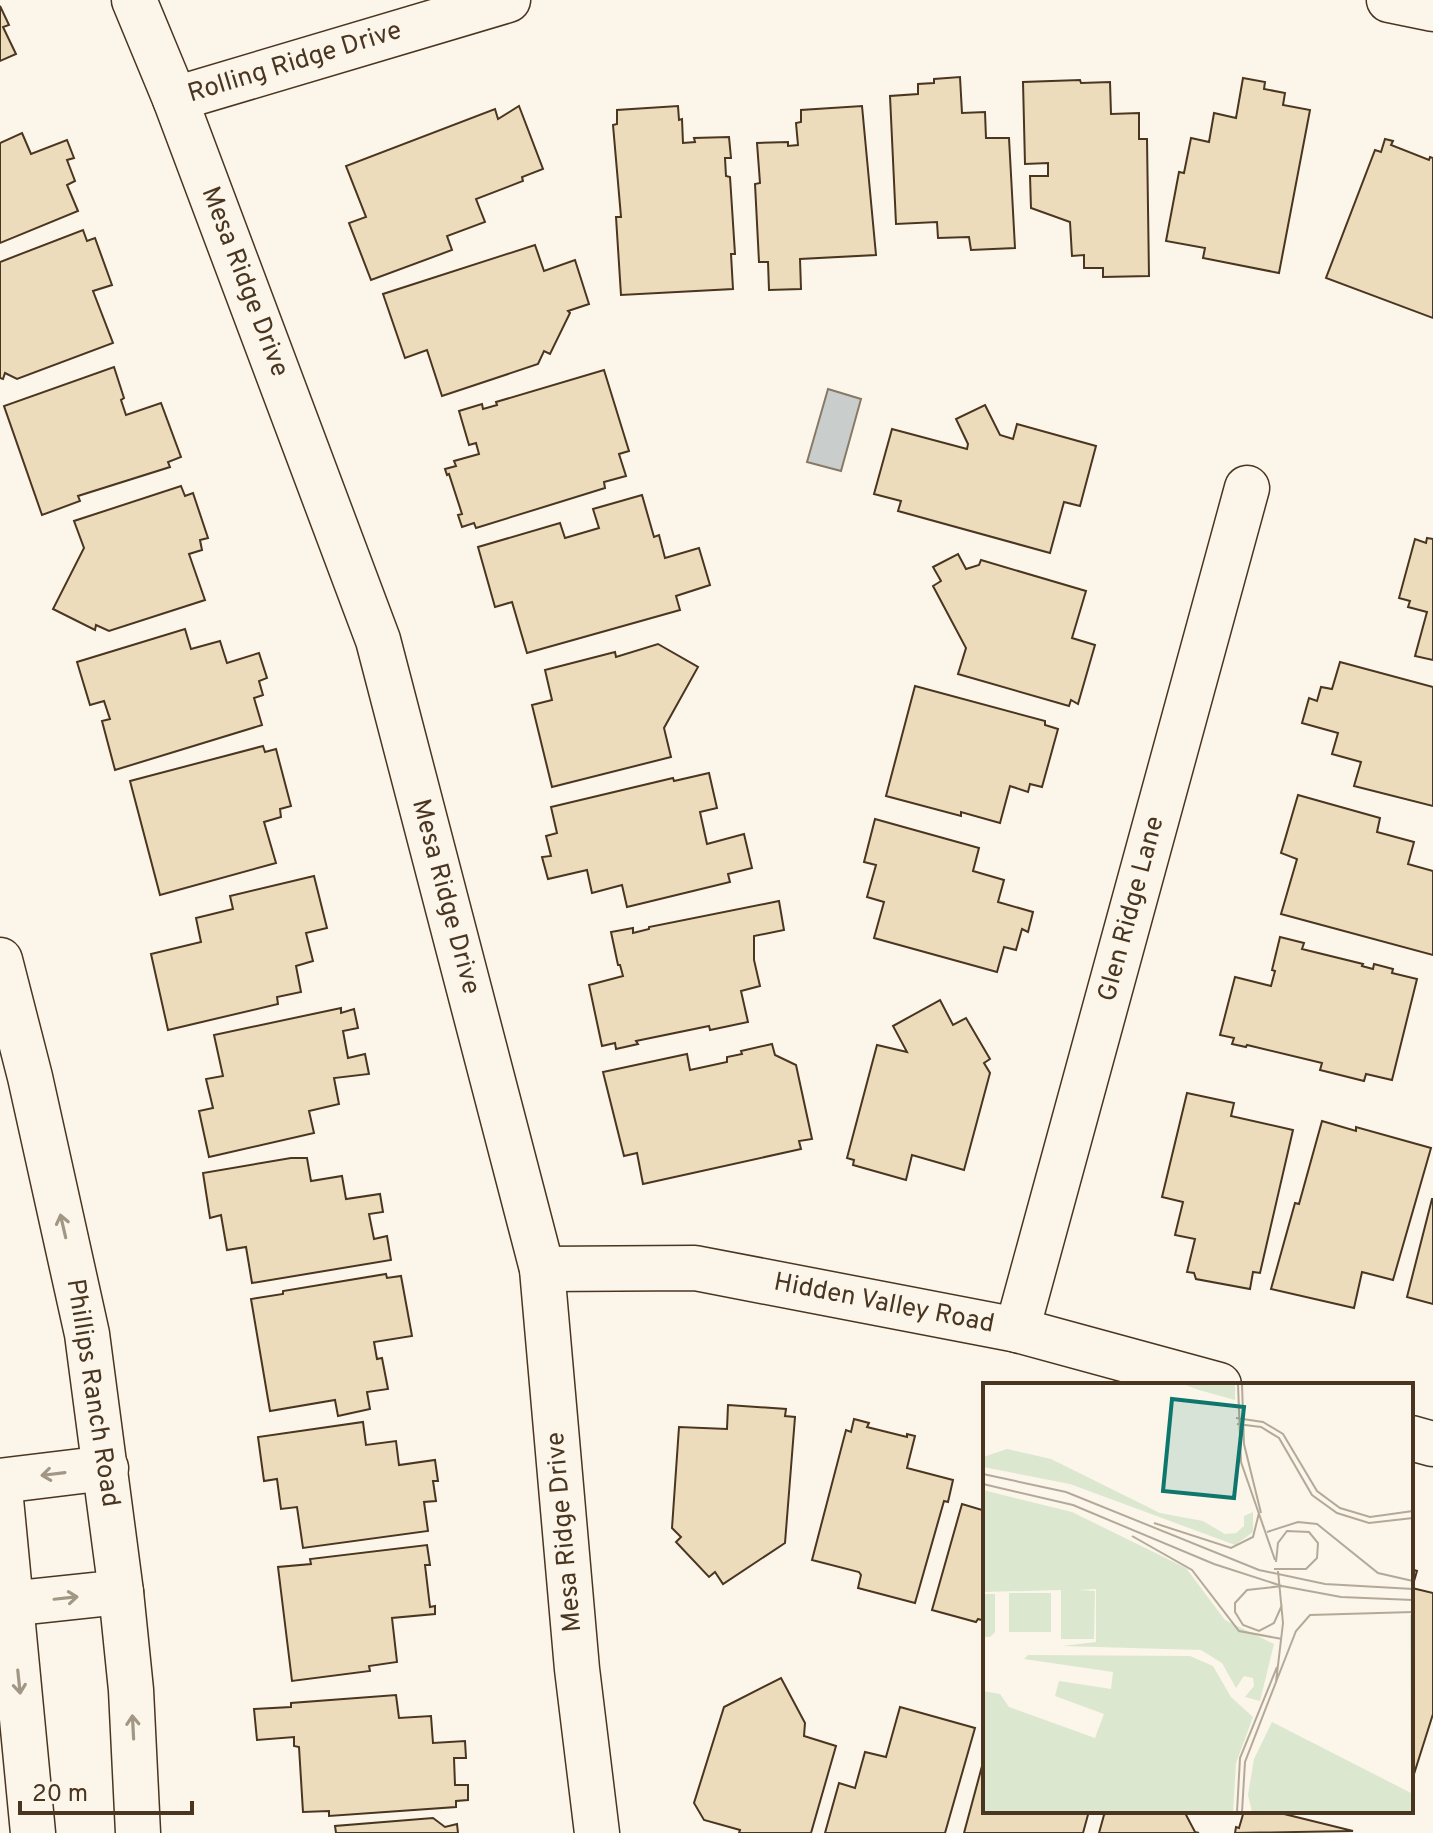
<svg xmlns="http://www.w3.org/2000/svg" width="1433" height="1833" font-family="Overpass,sans-serif">
  <rect width="100%" height="100%" fill="#fbf6e9"/>
  <path fill="#c9cecd" stroke="#887966" stroke-width="2" d="M828,389L861,399L841,471L807,462Z"/>
  <g fill="#ecdcbc" stroke="#4a3520" stroke-width="2">
    <path d="M0,6L9,25L3,27L16,54L0,61Z"/>
    <path d="M960,77L962,113L985,112L986,138H1009L1015,248L971,250L969,237L938,238L937,222L896,224L890,96L918,94V84L934,83V79Z"/>
    <path d="M1243,78L1265,82L1264,89L1285,93L1283,105L1310,110L1279,273L1203,258L1205,248L1166,241L1179,172L1184,173L1191,138L1209,142L1214,113L1236,118Z"/>
    <path d="M1080,80L1081,83L1110,82L1111,114L1139,113V139H1147L1149,276L1103,277V268H1084V255L1072,256L1070,222L1031,208L1030,176H1048V163L1025,164L1023,82Z"/>
    <path d="M519,106L543,169L522,177L523,181L476,199L485,222L447,236L452,250L371,280L349,223L366,217L346,166L495,109L498,119Z"/>
    <path d="M678,106L679,120L682,119L683,143L695,142L694,138L729,137L731,158H725L726,176L730,177L735,254H731L733,289L621,295L616,217H621L613,125L617,124V110Z"/>
    <path d="M862,106L876,255L800,259L801,289L769,290L768,262H759L755,184L760,183L757,143L788,142V146L798,145L796,123L801,122V110Z"/>
    <path d="M22,133L31,154L67,140L74,158L67,160L75,181L67,185L78,211L0,243V143Z"/>
    <path d="M1385,139L1393,141L1391,145L1429,160L1430,157L1433,158V318L1326,278L1375,150L1381,152Z"/>
    <path d="M83,230L87,241L95,238L112,285L93,291L113,343L17,379L5,373L3,379L0,378V262Z"/>
    <path d="M535,245L544,271L575,260L589,304L568,311L570,313L550,354L544,351L538,364L442,396L427,350L405,358L383,294Z"/>
    <path d="M114,367L124,398L121,400L126,415L161,403L181,457L168,462L170,467L78,496L80,501L42,515L4,406Z"/>
    <path d="M604,370L629,451L619,454L626,476L604,482L605,488L476,528L474,523L462,527L458,515L462,514L449,474L447,475L445,469L456,466L454,461L479,454L476,443L469,445L459,411L482,404L483,409L497,405L496,402Z"/>
    <path d="M985,405L1000,435L1013,439L1017,424L1096,446L1080,506L1064,502L1050,553L898,511L901,501L874,494L892,429L967,449L968,444L956,419Z"/>
    <path d="M181,486L185,496L193,493L208,538L200,540L202,550L189,554L205,600L109,631L96,625L95,630L53,609L84,548L74,521Z"/>
    <path d="M642,495L654,537L659,535L665,558L699,548L710,585L676,596L680,610L527,653L512,602L495,607L478,547L560,523L565,538L599,528L593,509Z"/>
    <path d="M1427,538L1433,539V660L1415,656L1427,612L1408,607L1410,601L1399,598L1415,539L1426,543Z"/>
    <path d="M958,554L966,569L979,565L981,560L1086,591L1072,638L1095,645L1078,704L1071,700L1069,706L958,674L966,648L933,586L941,581L933,567Z"/>
    <path d="M185,629L191,649L220,641L227,663L259,653L267,678L259,681L263,695L254,698L262,725L115,770L102,721L110,719L104,701L90,705L77,662Z"/>
    <path d="M658,644L698,667L664,728L671,757L552,787L532,705L552,700L545,670L615,652L616,657Z"/>
    <path d="M1340,662L1433,687V806L1354,786L1361,762L1332,754L1338,733L1302,723L1309,698L1317,701L1321,687L1332,689Z"/>
    <path d="M915,686L1045,721V725L1058,729L1042,787L1030,784L1028,792L1010,786L1000,823L961,812V816L886,796Z"/>
    <path d="M263,746L265,752L276,749L291,806L280,809L281,817L264,822L276,863L160,895L130,781Z"/>
    <path d="M709,773L717,808L700,812L707,844L744,834L752,868L728,874L730,882L627,907L622,885L592,893L587,870L548,879L542,857L551,856L546,836L557,833L551,807L673,778L674,781Z"/>
    <path d="M1298,795L1380,818L1377,832L1414,842L1408,864L1433,871V955L1281,914L1297,859L1281,853Z"/>
    <path d="M875,819L979,848L973,871L1004,880L998,902L1033,912L1028,932L1022,929L1016,950L1004,947L997,972L874,938L884,902L867,897L876,865L864,862Z"/>
    <path d="M314,876L327,928L306,933L313,961L296,966L301,992L277,997L278,1004L168,1030L151,954L201,942L196,918L233,909L230,896Z"/>
    <path d="M779,901L784,930L754,936V960L760,986L741,991L748,1022L710,1030L709,1026L636,1041L638,1044L616,1049L615,1043L602,1046L589,985L623,976L620,965H618L611,932L633,928V933L649,929V927Z"/>
    <path d="M1280,937L1304,943L1302,949L1363,964L1362,966L1373,969L1374,964L1393,969L1392,973L1417,979L1392,1080L1366,1074L1364,1081L1320,1070L1322,1063L1247,1045L1246,1047L1232,1044L1234,1038L1220,1035L1235,977L1271,986L1275,971L1272,970Z"/>
    <path d="M940,1000L953,1025L966,1018L990,1059L984,1063L990,1073L964,1170L912,1155L906,1180L853,1165L854,1160L847,1158L877,1045L907,1052L893,1026Z"/>
    <path d="M341,1008V1013L354,1009L358,1028L343,1031L348,1058L365,1054L369,1074L334,1078L339,1104L309,1111L314,1133L209,1157L199,1111L213,1108L206,1079L223,1076L214,1035Z"/>
    <path d="M772,1044L775,1055L796,1065L812,1139L799,1141L801,1149L643,1184L637,1153L624,1156L603,1072L687,1054L690,1070L727,1062V1057L742,1054L741,1051Z"/>
    <path d="M1187,1093L1234,1103L1231,1116L1293,1130L1260,1273L1253,1272L1250,1289L1196,1279L1194,1273L1187,1272L1195,1239L1175,1235L1183,1202L1162,1197Z"/>
    <path d="M1322,1121L1356,1131V1127L1431,1148L1393,1280L1362,1272L1354,1308L1271,1289L1295,1203L1299,1204Z"/>
    <path d="M291,1158H307L311,1181L342,1176L346,1199L380,1194L383,1212L369,1214L374,1239L387,1236L391,1260L252,1283L246,1247L227,1250L221,1215L210,1218L203,1173Z"/>
    <path d="M1432,1199H1433V1304L1407,1297Z"/>
    <path d="M386,1274L387,1278L401,1276L412,1336L374,1342L377,1359L382,1358L388,1389L367,1392L370,1409L338,1416L335,1400L270,1411L251,1299L283,1294V1291Z"/>
    <path d="M728,1405L786,1409L785,1416L795,1417L785,1543L723,1584L715,1572L709,1577L676,1542L681,1537L672,1528L679,1427L727,1429Z"/>
    <path d="M854,1419L869,1423L867,1427L907,1437V1434L915,1436L907,1468L953,1480L948,1502L944,1501L915,1603L858,1588L861,1575L859,1572L812,1560L846,1430L851,1432Z"/>
    <path d="M363,1422L366,1445L396,1441L399,1465L435,1460L438,1481H433L436,1501L424,1502L428,1531L303,1548L297,1507L281,1509L277,1479L264,1481L258,1437Z"/>
    <path d="M985,1499V1621L978,1619L976,1622L932,1610L962,1504L982,1510Z"/>
    <path d="M427,1545L430,1565H425L430,1607L435,1606V1614L392,1618L397,1662L369,1666L370,1671L292,1681L278,1567L311,1564L310,1559Z"/>
    <path d="M1411,1569L1417,1571L1412,1588L1433,1593V1714L1414,1774H1411Z"/>
    <path d="M781,1678L805,1723L804,1736L836,1746L811,1833H739L740,1830L704,1820L694,1803L724,1707Z"/>
    <path d="M396,1695L399,1718L431,1716L433,1743L465,1741L466,1758H454L455,1785H468V1800L456,1801V1807L329,1816V1811L303,1812L299,1747L294,1746V1737L257,1740L254,1709L291,1707V1703Z"/>
    <path d="M900,1707L975,1728L945,1833H825L839,1783L855,1788L865,1752L886,1757Z"/>
    <path d="M985,1755V1811H1089L1083,1833H964Z"/>
    <path d="M1111,1811H1184L1195,1832L1199,1833H1099L1104,1815Z"/>
    <path d="M1244,1811H1272L1353,1831L1235,1833L1236,1827L1239,1828Z"/>
    <path d="M433,1818L445,1827L457,1824L458,1833H336L335,1826Z"/>
  </g>
  <g fill="none" stroke-linecap="round" stroke-linejoin="round">
    <defs>
      <g id="street">
        <path d="M134,0L175,99L378,640L542,1269L577,1669L597,1833"/>
        <path d="M1389,0L1433,9"/>
        <path d="M175,99L508,0"/>
        <path d="M542,1269L695,1268L1017,1330L1219,1385"/>
        <path d="M1017,1330L1247,488"/>
        <path d="M1411,1438L1433,1444"/>
      </g>
      <g id="secondary">
        <path d="M0,1481L106,1468"/>
        <path d="M0,1489L33,1833"/>
        <path d="M121,1592L131,1690L138,1833"/>
      </g>
      <path id="primary" d="M0,960L30,1077L87,1334L121,1592L0,1605"/>
    </defs>
    <use href="#street" stroke="#4a3520" stroke-width="47"/>
    <use href="#secondary" stroke="#4a3520" stroke-width="47"/>
    <use href="#primary" stroke="#4a3520" stroke-width="47"/>
    <use href="#street" stroke="#fbf6e9" stroke-width="44"/>
    <use href="#secondary" stroke="#fbf6e9" stroke-width="44"/>
    <use href="#primary" stroke="#fbf6e9" stroke-width="44"/>
  </g>
  <defs><path id="oneway-shaft" d="M-6 0H5M1.5-3L5.5 0L1.5 3" fill="none" stroke-width="1.6" stroke-linecap="round" stroke-linejoin="round" transform="scale(2)"/></defs>
  <g stroke="#a29684">
    <use href="#oneway-shaft" transform="translate(63 1226) rotate(-103)"/>
    <use href="#oneway-shaft" transform="translate(53 1474) rotate(173)"/>
    <use href="#oneway-shaft" transform="translate(66 1598) rotate(-6)"/>
    <use href="#oneway-shaft" transform="translate(19 1682) rotate(84)"/>
    <use href="#oneway-shaft" transform="translate(133 1727) rotate(-93)"/>
  </g>
  <g text-anchor="middle" dominant-baseline="central" stroke-width="6" stroke-linejoin="round" paint-order="stroke">
    <g font-size="26" fill="#4a3520" stroke="#fbf6e9">
      <text transform="translate(295 63) rotate(-17)">Rolling Ridge Drive</text>
      <text transform="translate(244 282) rotate(69)">Mesa Ridge Drive</text>
      <text transform="translate(445 897) rotate(75)">Mesa Ridge Drive</text>
      <text transform="translate(1132 909) rotate(-75)">Glen Ridge Lane</text>
      <text transform="translate(884 1304) rotate(11)">Hidden Valley Road</text>
      <text transform="translate(92 1393) rotate(81)">Phillips Ranch Road</text>
      <text transform="translate(565 1532) rotate(-95)">Mesa Ridge Drive</text>
    </g>
  </g>
  <g transform="translate(983 1383)">
    <rect width="430" height="430" fill="#fbf6e9"/>
    <path d="M200,1H252V17L216,7ZM24,66L68,76L177,130L220,138L242,151L253,150L261,143V133L270,129V149L252,162L87,101L0,84V74ZM0,107L89,129L203,185L242,237L291,261L277,318L262,314L271,303L270,295L261,293L253,305L239,280L218,267L79,263L113,259V206L96,207L112,208L111,256H78V207L0,209ZM26,210H68V249H26ZM0,211H12V249L7,254H0ZM427,232H430L428,400L427,263ZM45,272L207,273L230,283L248,314L270,334L253,380L250,429H0V308L17,311L26,324L112,355L121,331L72,313L76,298L128,306L130,289L41,276ZM289,339L430,411V429H269L265,412L271,376Z" fill="#dce7d0"/>
    <path fill="none" stroke="#b4a999" stroke-width="2" d="M255,1L258,79L292,177M259,1L261,61L278,130M253,35L280,39L300,51L334,108L357,125L387,134L430,128M254,41L278,44L296,55L329,112L354,130L386,140L430,135M0,91L83,109L276,187L342,201L430,206M0,101L90,122L231,181L299,203L358,214L430,217M171,140L248,165L270,154L276,130M284,149L315,139L334,141L395,190L430,198M149,153L209,187L256,248L299,256M291,186H323L334,175L335,160L326,149L304,148L295,160L293,179M299,203L264,207L252,220V229L260,242L276,248L291,240L299,222M293,299L313,248L327,232L430,229M254,429L257,375L294,284M259,429L262,379L293,299L300,240L295,188"/>
    <path fill="#0f766e" fill-opacity="0.15" stroke="#0f766e" stroke-width="4" d="M189,16L261,24L251,115L180,108Z"/>
    <rect width="430" height="430" fill="none" stroke="#4a3520" stroke-width="4"/>
  </g>
  <path d="M20 1801v12h172v-12" fill="none" stroke="#4a3520" stroke-width="4"/>
  <text x="32" y="1801" font-size="24" fill="#4a3520" stroke="#fbf6e9" stroke-width="6" paint-order="stroke">20 m</text>
</svg>
